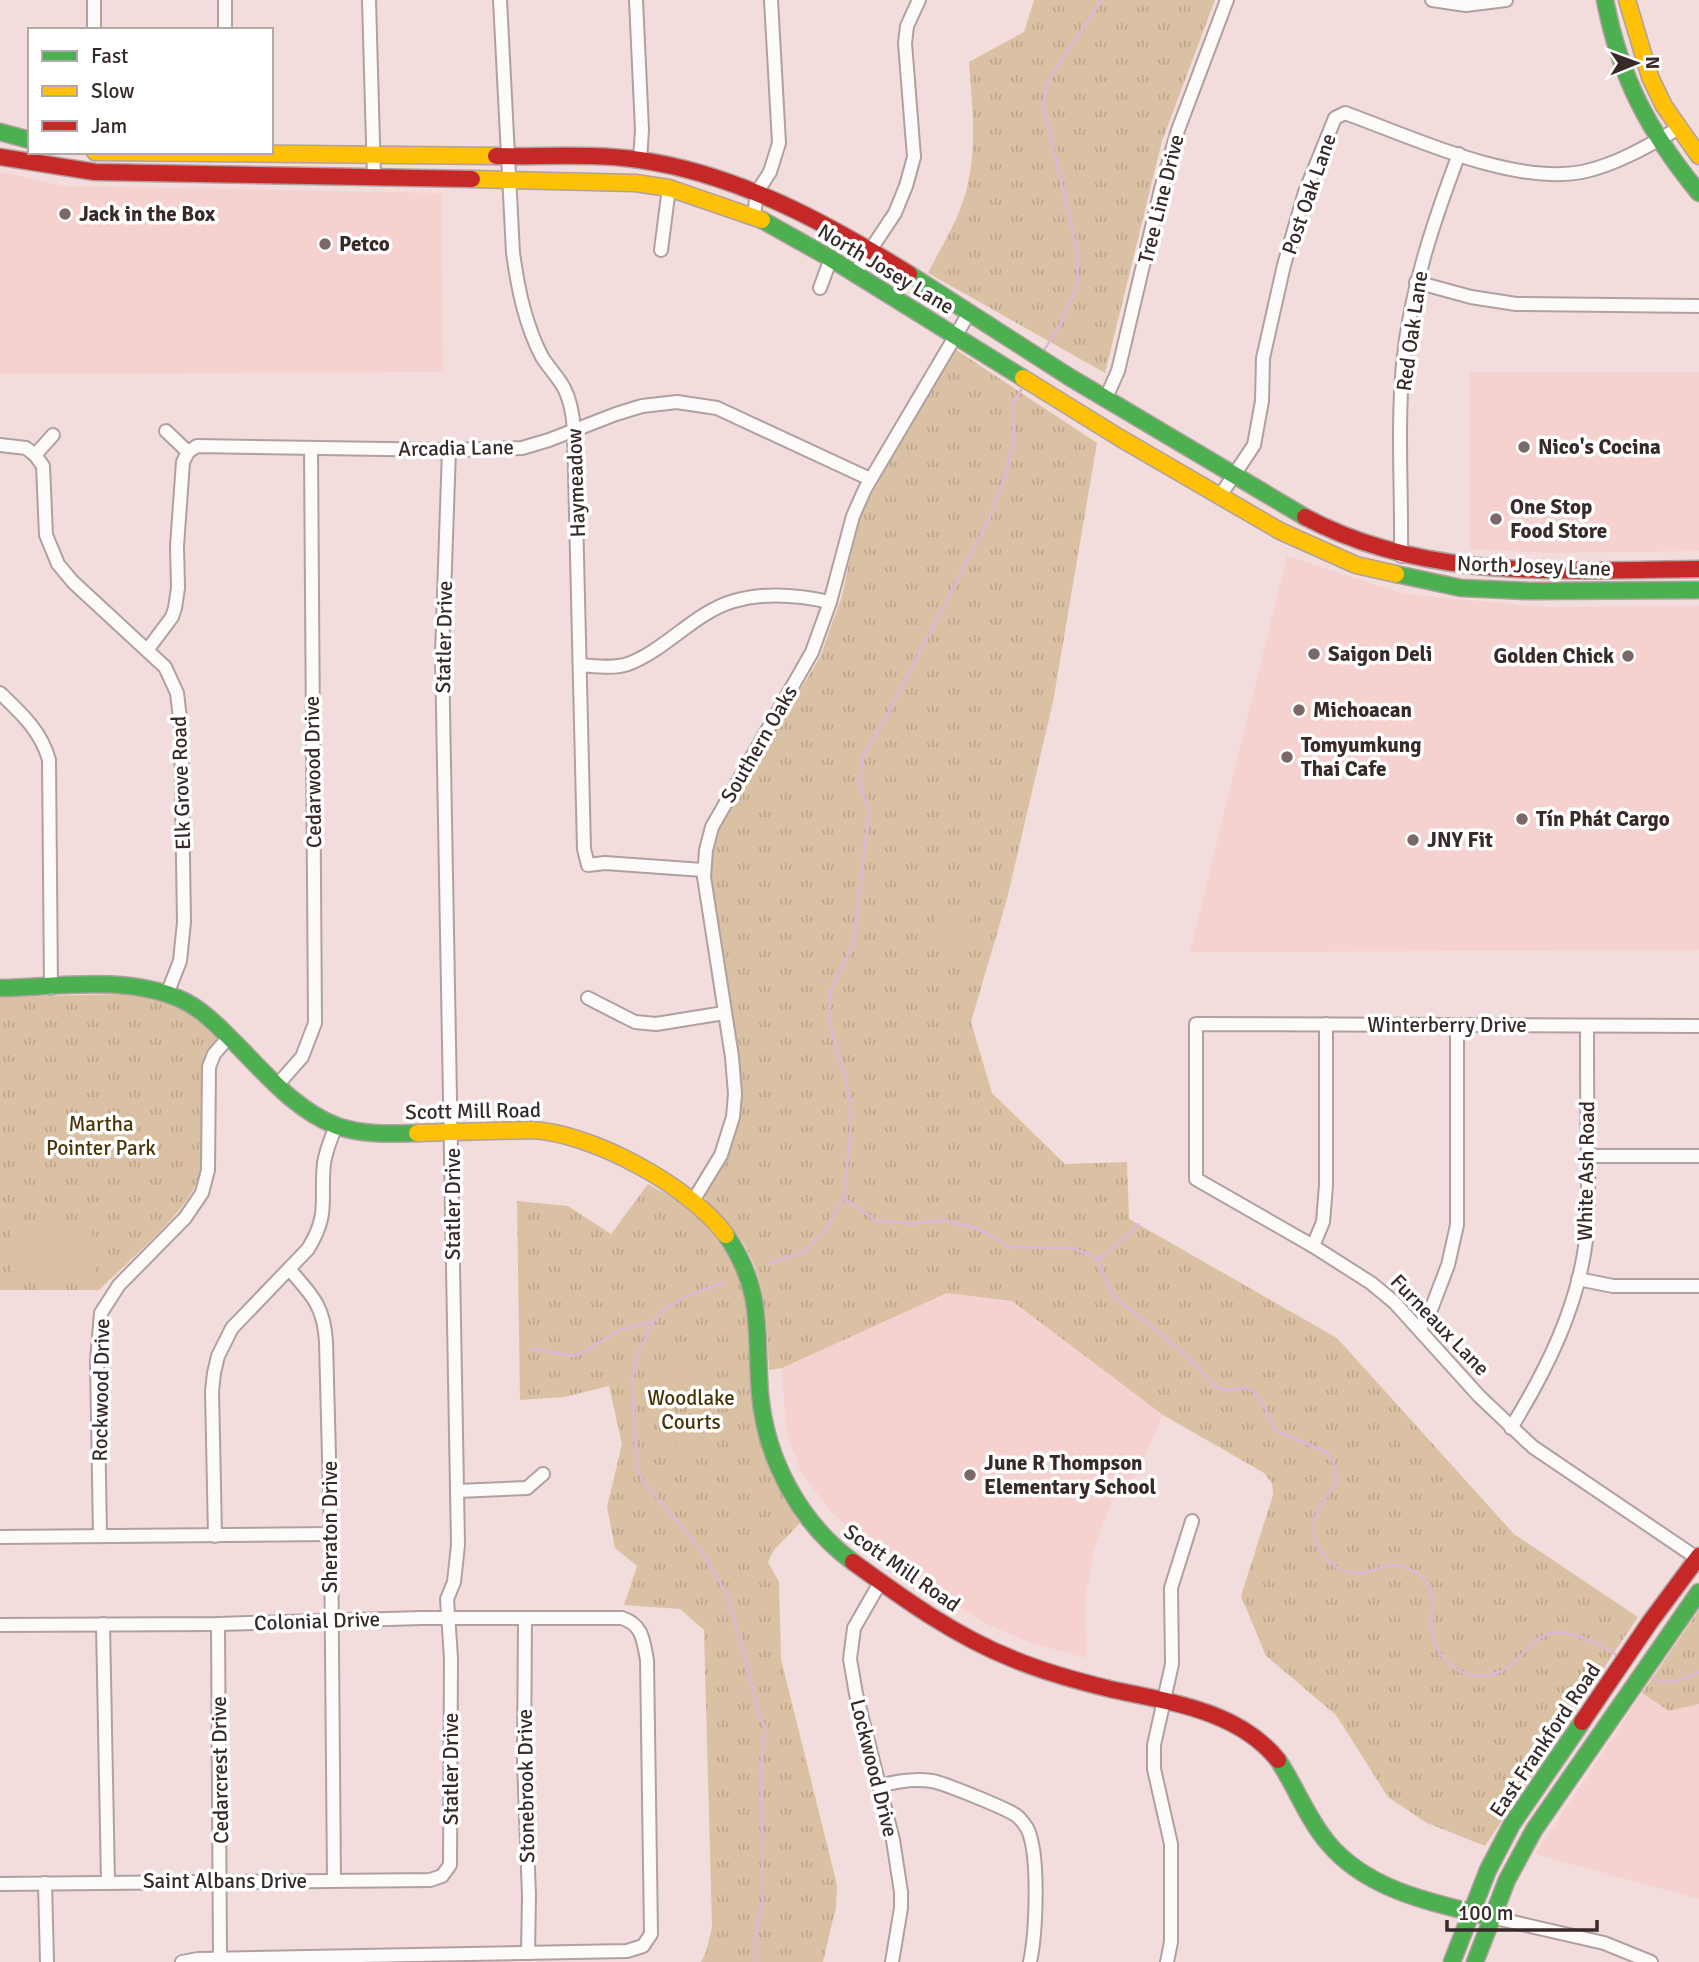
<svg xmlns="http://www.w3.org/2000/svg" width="1699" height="1962" font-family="Signika,sans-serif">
  <defs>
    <pattern id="park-tufts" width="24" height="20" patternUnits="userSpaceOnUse" patternTransform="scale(1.75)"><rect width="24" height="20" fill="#dbc1a4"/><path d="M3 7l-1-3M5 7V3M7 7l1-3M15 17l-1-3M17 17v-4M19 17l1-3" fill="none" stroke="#bda68d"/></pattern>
  </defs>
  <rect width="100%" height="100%" fill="#f2dddc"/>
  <g fill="#f5d2d0">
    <path d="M0,172L64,186L441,193L443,372L0,374Z"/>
    <path d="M1470,372H1699V551L1548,553L1470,549Z"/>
    <path d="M1287,556L1404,594L1546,607L1699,606V950L1190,952Z"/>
    <path d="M948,1292L1013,1301L1163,1415L1132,1484L1120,1479L1094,1550L1085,1601L1087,1658L1034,1644L986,1624L927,1588L878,1555L829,1510L801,1472L786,1430L782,1368Z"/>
    <path d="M1642,1693L1669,1711L1699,1704V1899L1535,1854Z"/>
  </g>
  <g fill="url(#park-tufts)">
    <path d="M1034,0H1215L1162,141L1105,373L928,273C943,244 962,214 968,183C977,143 972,103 969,62L1024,32Z"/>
    <path d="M955,349L1097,443L1053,702L1007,899L971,1022L992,1093L1065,1164L1127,1162L1129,1219L1337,1338L1514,1534L1638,1617L1485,1846L1427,1823L1388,1797L1336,1715L1266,1656L1241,1596L1273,1495L1272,1483L1264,1473L1163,1415L1012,1301L947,1293L782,1368L769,1370C767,1327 767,1281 743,1243C734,1228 719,1215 707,1202L704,1194L740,1107V1065L711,891V860L722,820L820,657L842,596L859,516Z"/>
    <path d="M124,994C160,998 198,1007 218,1039C214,1045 209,1050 206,1057C194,1079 209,1144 200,1174C190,1211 127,1262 99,1290H0V997Z"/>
    <path d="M648,1184C660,1191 674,1197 685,1206C721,1231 745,1277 750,1320C753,1348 749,1377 752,1405C758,1448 775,1489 800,1523L774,1550L768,1562L779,1582L781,1659L837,1885L836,1907L823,1962H701L706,1952L712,1927L704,1630L680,1609L624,1605L637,1566L615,1548L607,1507L622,1444L609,1386L564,1397L520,1400L517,1201L568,1206L611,1234Z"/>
    <path d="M1699,1610V1704L1669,1711L1642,1693Z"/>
  </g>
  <g fill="#dbc1a4">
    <path d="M937,903L972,910L964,955L929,949Z"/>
    <path d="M92,1224L94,1275L12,1277L11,1226Z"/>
    <path d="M702,1364L704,1381L669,1385L667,1369Z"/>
    <path d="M705,1386L707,1402L671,1407L669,1390Z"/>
    <path d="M708,1414L710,1430L675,1434L673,1418Z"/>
    <path d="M711,1435L713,1452L677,1456L675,1440Z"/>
  </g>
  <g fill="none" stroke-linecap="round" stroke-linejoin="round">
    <g stroke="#dcb7d7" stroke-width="2.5">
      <path d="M1043,352L1062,321L1078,282L1077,249L1043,104L1047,82L1102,0"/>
      <path d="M1022,388L1012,405L1014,439L1006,473L989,519L884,721L863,756L859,783L869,810L854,941C848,958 833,980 830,995C822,1026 850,1076 851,1111C852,1139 846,1170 843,1198L877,1221L912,1224L943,1220L979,1229L1009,1247L1071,1248L1096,1257L1112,1295L1167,1339L1199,1368L1214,1386L1225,1390L1247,1388L1254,1392L1265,1408L1275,1430L1328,1453L1334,1464L1336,1483C1329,1495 1318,1505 1315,1520C1309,1547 1332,1574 1360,1573C1369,1573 1377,1568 1386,1566C1403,1563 1423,1572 1430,1589C1436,1603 1430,1617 1432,1631C1434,1652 1451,1672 1472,1675C1539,1684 1515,1591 1618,1656"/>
      <path d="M1097,1261L1139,1224"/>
      <path d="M768,1264L803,1252L827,1228L843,1198"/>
      <path d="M724,1282L687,1296L664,1309L653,1322L638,1354L632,1379L637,1470L647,1486L701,1550L727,1595L745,1657L757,1708L765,1727L761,1768L763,1900L755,1938V1962"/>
      <path d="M531,1349L572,1356L580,1354L620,1330L652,1322"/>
      <path d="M1650,1677C1665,1687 1683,1680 1699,1672"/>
    </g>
    <defs>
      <g id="street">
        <path d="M369,0L374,178"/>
        <path d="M500,0L513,253C518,289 525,324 542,357C549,368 558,377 564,388C571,401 573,416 574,430L584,849L588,865L605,863L703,870"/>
        <path d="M636,0L642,130L640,160"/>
        <path d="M1432,0L1466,5L1506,0"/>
        <path d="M94,30V0"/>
        <path d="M225,30V0"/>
        <path d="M754,216L757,192L770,172L779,143L771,0"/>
        <path d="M661,250L669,188"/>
        <path d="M855,273L895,213L906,186L914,157L905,43L907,26L919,0"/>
        <path d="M1416,282L1471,297L1516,304L1699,306"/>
        <path d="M820,288L831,258"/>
        <path d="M1105,400L1118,371L1161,189L1178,130L1227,0"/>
        <path d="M166,431L188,452"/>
        <path d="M0,445L26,448L35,455L43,466L46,535L58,564L73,582L165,667L177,693L181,727L184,922L180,961L167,994"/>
        <path d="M35,455L53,435"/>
        <path d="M1220,496L1254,445L1262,401L1263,358L1284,265L1305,192L1335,118L1345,113C1412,137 1511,185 1582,172C1616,165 1650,145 1679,128"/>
        <path d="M1401,556C1402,493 1397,427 1403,364C1410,291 1433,223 1459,154"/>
        <path d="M148,649L172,617L175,608L178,588L177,546L183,462L188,452L197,446L449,450L522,448L549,440L616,414L642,406L677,402L717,408L870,479"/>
        <path d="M580,665C595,666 614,669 628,664C667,649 695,612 734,601C765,592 799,595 830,602"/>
        <path d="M0,693C21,713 41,731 49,760L51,988"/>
        <path d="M588,998L635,1022L656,1024L724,1013"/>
        <path d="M279,1083L302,1057L315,1023L311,449"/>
        <path d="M1588,1156H1699"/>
        <path d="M693,1201L721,1155L733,1117L735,1094L732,1057L704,877L706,850L712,827L812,652L830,602L853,516L865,489L969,313"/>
        <path d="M1313,1246L1323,1222L1326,1185V1024"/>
        <path d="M289,1269C312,1295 324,1306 326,1342L331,1534L334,1881"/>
        <path d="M1578,1279L1613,1286H1699"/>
        <path d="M1420,1328L1432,1307L1448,1265L1457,1225V1025"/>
        <path d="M1511,1428C1546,1371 1578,1307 1586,1240C1589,1211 1588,1183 1588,1154C1587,1111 1587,1069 1587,1026"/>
        <path d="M457,1491L527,1488L543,1474"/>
        <path d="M100,1535L97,1361L101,1313L119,1285L185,1218L202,1193L208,1170L209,1067L214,1054L229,1037"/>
        <path d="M215,1536L212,1391L214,1373L218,1356L232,1328L308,1249C330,1213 320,1201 324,1163C326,1150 331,1138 336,1126"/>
        <path d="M0,1537L331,1534"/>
        <path d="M1697,1558L1533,1447L1479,1396L1394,1302L1371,1283L1313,1246L1196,1179V1024L1699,1026"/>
        <path d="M881,1581L854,1628L850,1659L856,1694L893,1840L901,1892V1908L892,1962"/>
        <path d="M525,1618L524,1761L529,1896L528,1953"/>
        <path d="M103,1624L108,1882"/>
        <path d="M218,1624L220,1959"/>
        <path d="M0,1625L218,1624L421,1618H622C643,1625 643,1640 647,1660L651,1934L643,1946L627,1951L198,1959L182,1962"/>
        <path d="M879,1786C897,1781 914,1778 932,1781C944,1783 1008,1809 1017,1816C1021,1819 1024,1824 1027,1828C1040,1853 1036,1934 1030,1962"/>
        <path d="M45,1883L47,1962"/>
        <path d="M0,1884L430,1880L442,1876L450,1865L451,1658L447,1599L454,1582L458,1545L442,653L449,450"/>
        <path d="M1491,1917L1604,1943L1651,1962"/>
        <path d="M1167,1962L1171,1942V1844L1154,1769V1745L1172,1664L1171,1588L1192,1521"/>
      </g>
      <g id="fast">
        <path d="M1605,0C1620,78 1649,132 1699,193"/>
        <path d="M0,132L30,140"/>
        <path d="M762,220L828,257L1023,378"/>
        <path d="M909,274L1071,378L1305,517"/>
        <path d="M1396,574L1461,588L1529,591L1699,590"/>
        <path d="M0,988C58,987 125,975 180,999C201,1008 218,1026 234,1042C264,1072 296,1111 337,1126C362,1135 391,1134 417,1133"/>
        <path d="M726,1235C765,1292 755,1332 760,1394C766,1460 800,1523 853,1562"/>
        <path d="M1278,1760C1296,1787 1307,1818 1328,1843C1368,1891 1434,1903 1491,1917"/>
        <path d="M1452,1962L1488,1870L1512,1824L1582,1722"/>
        <path d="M1475,1962L1507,1880L1534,1830L1699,1592"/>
      </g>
      <g id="slow">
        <path d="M1627,0L1650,77L1664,106L1699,156"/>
        <path d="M95,152L496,156"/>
        <path d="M472,179L635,183L669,188L762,220"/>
        <path d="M1023,378L1120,438L1280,531L1356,565L1396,574"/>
        <path d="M417,1133L532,1130C592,1133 690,1186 726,1235"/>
      </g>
      <g id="jam">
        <path d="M496,156C543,157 593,153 640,160C737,174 827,223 909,274"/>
        <path d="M0,157L95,172L472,179"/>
        <path d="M1305,517C1427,582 1566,570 1699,569"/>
        <path d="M853,1562C904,1599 955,1636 1013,1659C1044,1672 1077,1681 1110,1689C1169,1702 1238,1710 1278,1760"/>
        <path d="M1582,1722L1650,1622L1699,1556"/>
      </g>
    </defs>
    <use href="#street" stroke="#b0a0a0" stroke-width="16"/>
    <use href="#fast" stroke="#b0a0a0" stroke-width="19"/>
    <use href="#slow" stroke="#b0a0a0" stroke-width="19"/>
    <use href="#jam" stroke="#b0a0a0" stroke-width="19"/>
    <use href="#street" stroke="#fdfafa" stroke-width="12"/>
    <use href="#fast" stroke="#4caf50" stroke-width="16"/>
    <use href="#slow" stroke="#ffc107" stroke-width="16"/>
    <use href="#jam" stroke="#c62828" stroke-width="16"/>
  </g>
  <g fill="#796968" stroke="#fff" stroke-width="2.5">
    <circle cx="65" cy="214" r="7"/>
    <circle cx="325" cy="244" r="7"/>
    <circle cx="1524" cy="447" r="7"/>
    <circle cx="1496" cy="519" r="7"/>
    <circle cx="1314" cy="654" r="7"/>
    <circle cx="1628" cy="656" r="7"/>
    <circle cx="1299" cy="710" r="7"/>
    <circle cx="1287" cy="757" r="7"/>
    <circle cx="1522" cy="819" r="7"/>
    <circle cx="1413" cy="840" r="7"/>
    <circle cx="970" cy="1475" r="7"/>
  </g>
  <g text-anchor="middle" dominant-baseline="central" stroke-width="7" stroke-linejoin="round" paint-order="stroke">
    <g font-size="21" fill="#382a29" stroke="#fff">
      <text transform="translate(1309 194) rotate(-71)">Post Oak Lane</text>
      <text transform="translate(1161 199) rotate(-76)">Tree Line Drive</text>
      <text transform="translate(886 269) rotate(31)">North Josey Lane</text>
      <text transform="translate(1412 331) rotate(-82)">Red Oak Lane</text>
      <text transform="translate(456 448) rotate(-1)">Arcadia Lane</text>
      <text transform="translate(576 483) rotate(-92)">Haymeadow</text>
      <text transform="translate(1534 566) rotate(2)">North Josey Lane</text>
      <text transform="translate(444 637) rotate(-89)">Statler Drive</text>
      <text transform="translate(759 744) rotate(-60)">Southern Oaks</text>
      <text transform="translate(313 772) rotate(-91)">Cedarwood Drive</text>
      <text transform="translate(181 783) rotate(-92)">Elk Grove Road</text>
      <text x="1447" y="1025">Winterberry Drive</text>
      <text transform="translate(473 1111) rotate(-1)">Scott Mill Road</text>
      <text transform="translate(1586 1171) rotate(-89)">White Ash Road</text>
      <text transform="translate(453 1204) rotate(-90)">Statler Drive</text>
      <text transform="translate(1440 1325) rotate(46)">Furneaux Lane</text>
      <text transform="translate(101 1390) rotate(-89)">Rockwood Drive</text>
      <text transform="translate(330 1527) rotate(-90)">Sheraton Drive</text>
      <text transform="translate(902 1568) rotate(35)">Scott Mill Road</text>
      <text transform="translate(317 1621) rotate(-2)">Colonial Drive</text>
      <text transform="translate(1545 1740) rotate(-56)">East Frankford Road</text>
      <text transform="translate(874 1768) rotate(76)">Lockwood Drive</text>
      <text transform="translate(451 1769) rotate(-90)">Statler Drive</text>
      <text transform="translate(220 1770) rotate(-91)">Cedarcrest Drive</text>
      <text transform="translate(526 1786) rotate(-91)">Stonebrook Drive</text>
      <text x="225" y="1881">Saint Albans Drive</text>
    </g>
    <g font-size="21" font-weight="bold" fill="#382a29" stroke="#fff" text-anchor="start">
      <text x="79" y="214">Jack in the Box</text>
      <text x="339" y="244">Petco</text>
      <text x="1538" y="447">Nico's Cocina</text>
      <text x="1510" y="507">One Stop<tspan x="1510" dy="24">Food Store</tspan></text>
      <text x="1328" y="654">Saigon Deli</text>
      <text x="1614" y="656" text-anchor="end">Golden Chick</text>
      <text x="1313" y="710">Michoacan</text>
      <text x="1301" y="745">Tomyumkung<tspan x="1301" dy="24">Thai Cafe</tspan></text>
      <text x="1536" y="819">Tín Phát Cargo</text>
      <text x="1427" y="840">JNY Fit</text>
      <text x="984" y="1463">June R Thompson<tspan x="984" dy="24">Elementary School</tspan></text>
    </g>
    <g font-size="21" fill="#4a3507" stroke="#fff">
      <text x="101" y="1124">Martha<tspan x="101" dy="24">Pointer Park</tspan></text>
      <text x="691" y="1398">Woodlake<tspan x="691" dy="24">Courts</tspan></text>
    </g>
  </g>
  <rect x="28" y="28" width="245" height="126" fill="#ffffff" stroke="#afaaa9" stroke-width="2"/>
  <rect x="42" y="51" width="35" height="10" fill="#4caf50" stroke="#afaaa9" stroke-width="2"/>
  <text x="91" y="63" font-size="21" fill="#382a29">Fast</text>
  <rect x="42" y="86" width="35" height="10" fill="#ffc107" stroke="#afaaa9" stroke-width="2"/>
  <text x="91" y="98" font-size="21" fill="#382a29">Slow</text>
  <rect x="42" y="121" width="35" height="10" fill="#c62828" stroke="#afaaa9" stroke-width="2"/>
  <text x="91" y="133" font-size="21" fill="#382a29">Jam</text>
  <g transform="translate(1636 63) rotate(89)" stroke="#ffffff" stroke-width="5" paint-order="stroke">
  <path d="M0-5L12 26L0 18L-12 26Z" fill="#382a29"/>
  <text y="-10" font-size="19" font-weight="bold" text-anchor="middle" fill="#382a29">N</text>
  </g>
  <path d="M1447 1920v10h150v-10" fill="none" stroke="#382a29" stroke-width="3.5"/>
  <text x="1458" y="1920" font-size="21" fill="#382a29" stroke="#ffffff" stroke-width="5" paint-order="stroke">100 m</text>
</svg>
